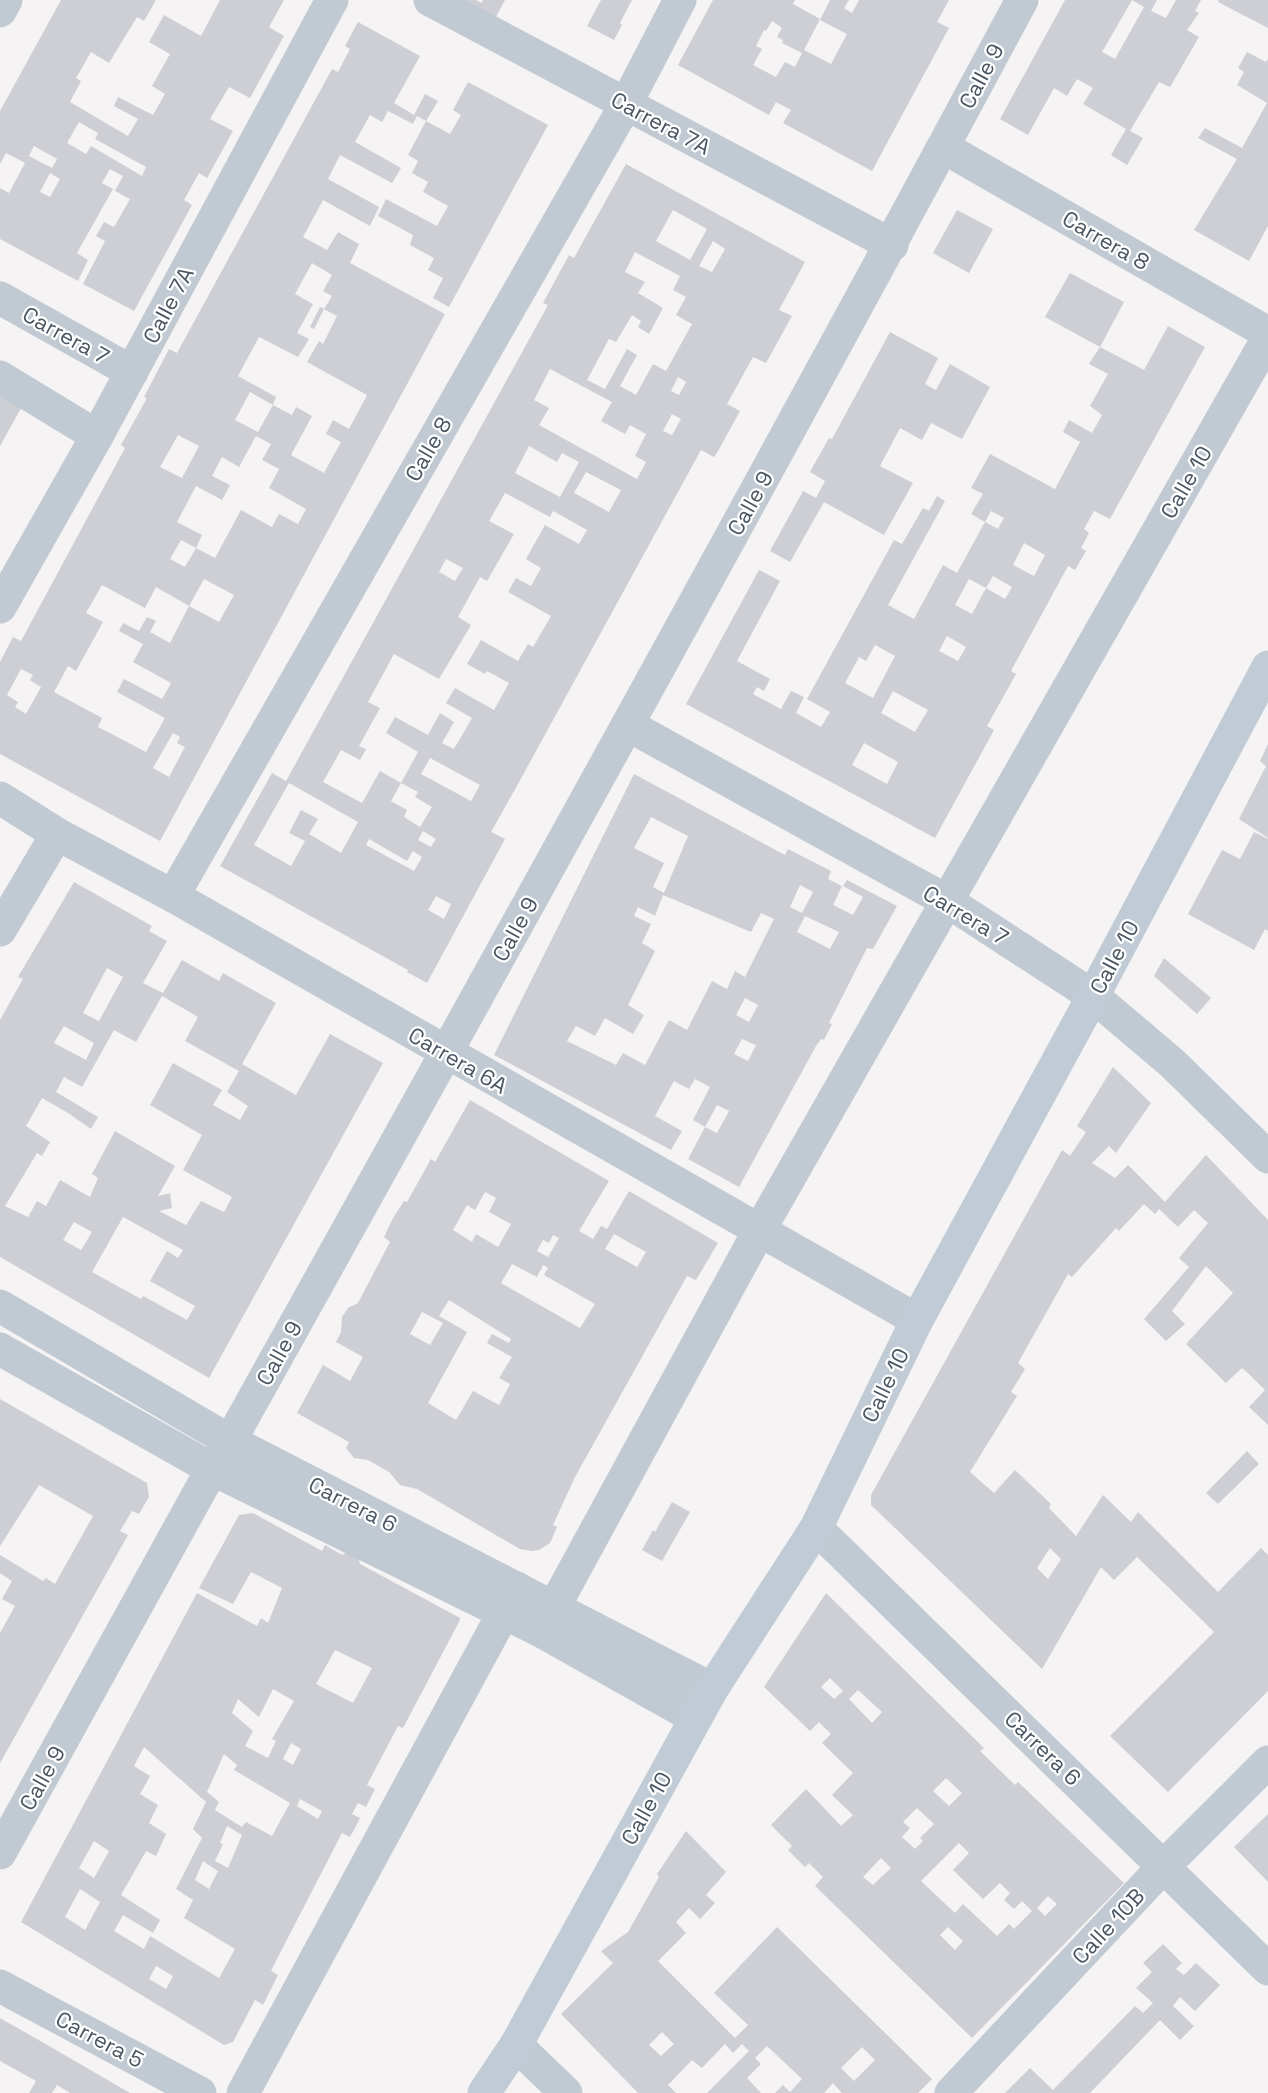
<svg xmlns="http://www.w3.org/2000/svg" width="1268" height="2093" font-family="'Space Grotesk',sans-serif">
  <rect width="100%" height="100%" fill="#f5f3f3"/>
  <g fill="#cdcfd5" fill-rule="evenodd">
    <path d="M61,0H156L144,21L137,17L109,63L91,52L76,78L81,81L70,102L128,136L138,119L114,106L118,97L153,115L165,94L152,86L170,54L149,42L164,15L201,36L220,0H284L269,27L284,36L250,98L229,87L210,119L233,131L207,178L199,173L184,200L192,205L134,311L83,284L105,241L96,236L104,222L114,227L130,199L115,191L123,176L110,169L102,183L113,189L77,253L88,260L78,281L0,239V188L9,193L25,163L6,153L0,164V111ZM79,122L98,133L95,139L146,167L142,176L91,146L86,154L67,143ZM34,146L57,159L52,168L29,156ZM50,173L60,179L50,197L40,192Z"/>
    <path d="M438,0H476L482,3L483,0H505L490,28Z"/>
    <path d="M601,0H632L620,23L622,25L614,40L587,26Z"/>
    <path d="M713,0H795L793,4L820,19L804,50L831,64L847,34L820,20L830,0H849L844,8L852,13L859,0H949L937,22L949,28L872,171L783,123L791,110L776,102L769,115L678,65ZM772,21L782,28L777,37L783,40L782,43L802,53L795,67L785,62L776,77L753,65L762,49L756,46L764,30L766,31Z"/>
    <path d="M1065,0H1157L1151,11L1166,18L1176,0H1201L1195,11L1199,13L1187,30L1199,37L1170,87L1159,82L1130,131L1143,138L1127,165L1111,155L1126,129L1083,104L1093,88L1077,79L1067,96L1054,88L1028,135L1000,119ZM1132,0L1144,7L1115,59L1102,52Z"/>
    <path d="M1219,0H1268V28L1218,2Z"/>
    <path d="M358,22L420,56L394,103L414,115L425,94L438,101L426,121L450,134L461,115L453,110L468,82L548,125L449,307L433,298L443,278L428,270L434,258L410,245L413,235L378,216L386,199L437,226L448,206L423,192L428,182L412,173L418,161L408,155L426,121L417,116L413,124L388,111L382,122L370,115L355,142L401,168L392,183L340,155L328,179L379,207L370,226L323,200L303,237L327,250L338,232L359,244L350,263L445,314L160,841L0,754V662L13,637L21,641L125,448L121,445L147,398L144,397L169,349L177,353L332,69L338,72L350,49L345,46ZM312,263L332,275L323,291L332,296L324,309L337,316L323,344L319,341L307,362L367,395L349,429L333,420L326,434L341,442L324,473L291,455L312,416L296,407L292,415L273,405L276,397L238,376L259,337L298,357L309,339L297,333L313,304L295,294ZM250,392L273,405L258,432L235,420ZM178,435L199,446L182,478L160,467ZM256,436L271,444L262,460L279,469L269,488L306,509L298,524L279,514L272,527L241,510L215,558L196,548L185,567L170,559L181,540L196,548L202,535L177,522L196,486L222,500L230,485L212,476L222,457L239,467ZM204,579L234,595L219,622L189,606ZM102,585L145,608L156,587L189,606L170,643L150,632L156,621L147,617L139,631L123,623L119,631L143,644L133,662L171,683L162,699L124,679L117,692L165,718L146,752L98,727L102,718L54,692L68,666L76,671L103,622L86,613ZM21,669L33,675L30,680L41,687L26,714L15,707L18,702L7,695ZM173,733L180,737L177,743L185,747L169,777L153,768Z"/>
    <path d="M1247,52L1266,62L1268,59V226L1249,261L1194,230L1237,159L1198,138L1205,128L1242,148L1267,103L1237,85L1244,72L1238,68Z"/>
    <path d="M626,164L805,262L779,310L792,316L766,363L753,357L727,404L740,411L718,451L714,457L701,450L518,784L491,832L505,839L427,983L407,972L408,970L220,866L272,773L286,781L548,305L543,303L569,255L574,258ZM673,210L707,229L690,260L656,241ZM713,241L725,249L712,272L699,266ZM635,252L680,276L673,290L686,297L676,315L692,324L666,371L653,364L636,395L620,386L637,355L627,349L605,389L587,380L609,339L616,342L632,315L641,321L638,327L649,334L663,308L638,293L645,282L625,272ZM550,369L612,402L601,421L625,434L630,425L646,434L635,456L646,462L637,479L539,425L549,408L534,400ZM678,377L686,382L679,395L671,391ZM672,414L681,419L672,435L663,431ZM529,446L557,462L562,453L579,462L560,497L515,473ZM586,472L621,490L609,512L574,493ZM505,493L550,517L553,511L587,530L579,544L545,525L526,559L541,568L531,586L516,578L508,592L551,616L533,647L528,644L518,661L481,640L467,664L485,674L487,671L509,683L494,710L455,688L446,703L472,718L454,749L442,743L454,722L440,713L428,735L395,717L386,733L418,752L401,783L418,792L415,797L432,807L420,827L404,817L407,810L391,801L401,783L380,771L362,803L323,782L341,750L360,760L366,749L359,746L380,708L368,702L394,654L439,679L471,625L458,617L480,577L487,581L514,534L489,521ZM446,559L463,568L455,581L439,572ZM430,758L480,785L471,801L421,774ZM289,783L358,822L341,853L309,834L318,819L301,810L289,833L305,841L291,866L254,845ZM423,831L436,839L431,847L418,840ZM369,839L407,861L413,851L422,857L414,871L366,845ZM436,896L451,904L444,919L428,910Z"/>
    <path d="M957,210L993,229L969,273L933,253Z"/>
    <path d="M1070,273L1124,302L1100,347L1045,317Z"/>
    <path d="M320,307L324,309L314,329L310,327Z"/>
    <path d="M1168,326L1205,347L1110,519L1094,511L1084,529L1089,533L1081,548L1086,551L1075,570L1068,566L1011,671L1016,674L987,726L994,730L935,838L686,704L759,570L780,581L737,661L770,679L764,691L757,687L753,694L781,709L791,691L804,697L796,713L821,727L830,712L807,699L894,540L902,544L923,508L929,511L937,496L945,501L888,605L914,619L943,565L957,573L985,522L998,529L1004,518L991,511L985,522L971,514L983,494L971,488L990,454L1055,489L1080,442L1063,432L1069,420L1092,433L1102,415L1090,406L1108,374L1089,364L1100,347L1144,370ZM1024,543L1045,555L1034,576L1013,565ZM993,576L1012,587L1005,599L986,588L972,614L955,605L969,579L986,588ZM947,636L966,647L958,661L939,651ZM875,645L895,656L873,698L845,683L859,657L866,661ZM893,691L928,710L915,732L881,713ZM864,743L898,762L887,784L852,765Z"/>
    <path d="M890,332L938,358L925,384L936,390L950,364L990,387L962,439L931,423L922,440L900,428L880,466L913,483L884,535L824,502L790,562L770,551L803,491L816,498L825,481L810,472L829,438L832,439Z"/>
    <path d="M0,388L25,401L0,446Z"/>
    <path d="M1268,744V838L1239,819L1266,766L1260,761Z"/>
    <path d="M634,774L785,855L788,849L831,871L828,879L842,886L833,905L853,915L863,897L843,886L847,880L897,906L873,949L867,948L829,1023L832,1024L824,1040L821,1039L816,1046L739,1187L688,1159L705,1127L717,1133L729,1111L717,1105L705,1127L693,1120L710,1087L695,1079L689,1089L674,1081L655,1116L682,1131L671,1150L494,1055ZM651,817L688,836L664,893L653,887L664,863L634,848ZM800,885L813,892L802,913L790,907ZM663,895L751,932L761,913L774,919L745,977L735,971L727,989L712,981L687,1030L669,1020L645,1065L623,1053L616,1065L567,1041L576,1026L595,1036L605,1018L633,1034L644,1015L628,1005L655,951L642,943L651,924L634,916L638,907L655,916ZM805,916L839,932L830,949L797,932ZM745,998L758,1005L749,1022L736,1015ZM742,1039L756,1045L748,1061L734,1054Z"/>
    <path d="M1254,832L1268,839V931L1265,929L1254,950L1188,914L1222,850L1240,859Z"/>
    <path d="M74,882L152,926L149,931L167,941L143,983L163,993L182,960L219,981L223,973L276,1003L242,1064L296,1095L330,1034L383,1063L209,1378L0,1257V1020L23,979L18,977ZM107,968L123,977L99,1021L83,1013ZM162,996L198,1017L185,1041L239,1071L227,1092L248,1106L240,1120L213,1105L222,1090L173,1063L150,1105L202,1135L183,1170L232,1197L224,1212L201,1201L186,1225L159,1211L172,1208L170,1193L158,1196L175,1166L115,1131L92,1174L98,1178L90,1197L60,1180L46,1206L37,1201L28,1217L5,1206L37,1153L42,1156L50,1142L26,1126L42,1098L68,1113L91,1129L98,1117L56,1092L64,1077L82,1087L114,1030L136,1042ZM64,1026L94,1043L86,1060L54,1043ZM123,1217L183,1250L178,1258L167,1251L150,1281L195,1306L187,1320L143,1296L141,1299L92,1272ZM74,1222L92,1232L81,1250L63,1240Z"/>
    <path d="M1164,958L1211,998L1197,1014L1154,976Z"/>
    <path d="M1113,1067L1151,1103L1116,1153L1109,1146L1092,1163L1115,1178L1128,1165L1165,1202L1206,1155L1268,1220V1425L1249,1407L1265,1390L1250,1375L1242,1368L1226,1383L1186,1344L1233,1293L1206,1266L1172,1311L1185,1324L1166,1341L1144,1319L1189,1267L1179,1258L1208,1223L1194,1210L1178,1227L1159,1209L1155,1214L1144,1204L1119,1231L1116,1228L1072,1277L1068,1274L1018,1363L1025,1369L1011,1392L1017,1396L970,1472L994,1493L1015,1470L1051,1504L1049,1508L1076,1536L1103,1495L1131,1522L1138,1512L1218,1592L1261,1548L1268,1555V1691L1168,1792L1110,1736L1214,1632L1198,1616L1137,1557L1114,1580L1101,1567L1042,1669L871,1505V1495L1062,1150L1070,1156L1086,1132L1077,1126ZM1050,1548L1061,1559L1048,1579L1037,1568Z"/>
    <path d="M470,1100L609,1181L579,1231L593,1239L601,1226L607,1229L629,1191L718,1243L696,1280L687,1276L575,1477L553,1525L557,1527L550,1543L539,1550L532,1551L520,1549L417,1489L400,1485L389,1472L368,1460L354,1458L346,1448L349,1442L297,1413L323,1365L350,1381L363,1357L336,1342L341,1332L342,1317L348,1308L358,1303L390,1242L384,1237L393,1218L404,1201L407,1202L431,1159L435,1162ZM485,1192L496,1198L489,1212L511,1224L498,1247L476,1234L472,1242L453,1230L467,1205L475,1210ZM614,1234L646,1252L637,1267L605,1249ZM553,1235L559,1238L548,1257L537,1251L543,1240L549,1243ZM512,1264L537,1277L543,1265L548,1268L544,1275L595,1304L580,1328L501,1283ZM449,1300L511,1339L509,1343L492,1334L487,1343L512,1357L499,1378L510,1384L499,1405L473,1391L456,1420L428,1403L467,1332L439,1316ZM422,1312L443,1323L430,1345L410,1334Z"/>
    <path d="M0,1399L147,1483L149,1497L139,1514L132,1511L120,1531L128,1535L0,1763V1633L15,1606L2,1599L12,1581L0,1573V1555L43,1581L46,1578L55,1584L93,1516L39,1485L0,1546Z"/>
    <path d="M1247,1451L1259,1464L1218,1504L1206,1493Z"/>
    <path d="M672,1502L690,1512L662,1561L642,1550L653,1530L655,1532Z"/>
    <path d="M253,1513L322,1551L325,1545L342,1555L348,1552L358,1556L360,1564L460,1618V1620L403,1728L398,1726L367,1785L375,1789L366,1807L358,1803L352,1814L360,1818L354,1830L350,1837L342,1833L279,1955L271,1971L278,1975L263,2005L255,2000L233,2042L224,2045L21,1922L197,1593L257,1626L261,1618L268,1623L282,1588L261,1577L251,1572L233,1604L199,1588L239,1515ZM335,1650L372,1668L353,1703L316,1684ZM273,1689L294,1701L272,1739L276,1741L268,1758L245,1746L253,1731L232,1713L238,1699L259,1717ZM291,1743L301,1749L293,1765L283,1759ZM144,1747L206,1802L193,1829L202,1838L176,1889L193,1900L184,1918L235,1949L219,1978L150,1936L144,1949L114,1931L123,1915L153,1933L160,1920L121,1895L146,1851L156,1856L166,1834L149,1823L158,1805L140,1794L150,1776L134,1766ZM224,1754L237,1765L234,1770L290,1803L272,1836L246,1822L242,1827L215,1810L219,1802L207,1792ZM300,1799L322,1811L318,1819L297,1806ZM227,1826L242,1835L228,1868L215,1861L223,1844L220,1843ZM94,1841L109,1851L94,1878L79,1868ZM203,1861L218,1871L209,1889L195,1880ZM80,1889L100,1902L85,1930L65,1917ZM156,1966L173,1976L166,1989L149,1979Z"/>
    <path d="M826,1593L984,1748L980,1751L1015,1785L1018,1782L1124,1883L972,2038L815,1886L823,1877L809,1863L805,1867L788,1850L792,1846L771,1825L806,1789L841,1826L853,1815L832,1795L853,1773L822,1743L831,1734L819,1722L810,1731L764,1687ZM830,1678L843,1691L834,1699L821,1687ZM858,1690L882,1712L872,1723L849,1699ZM946,1778L962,1793L949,1806L933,1791ZM917,1808L934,1824L920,1838L923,1841L915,1849L902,1837L910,1828L903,1822ZM959,1843L969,1853L953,1870L983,1899L1000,1883L1010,1893L1004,1900L1014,1909L1022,1901L1032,1911L1014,1929L1009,1924L997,1936L963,1904L955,1913L921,1881ZM881,1858L891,1868L873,1885L863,1877ZM1048,1896L1057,1904L1045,1916L1037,1908ZM948,1927L963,1941L955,1950L940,1935Z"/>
    <path d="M1268,1814V1882L1234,1847Z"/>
    <path d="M686,1831L726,1872L706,1895L715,1903L700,1919L689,1908L676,1922L686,1933L658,1961L735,2038L748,2025L714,1993L777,1927L932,2079L918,2093H842L833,2083L824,2093H775L783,2085L790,2092L802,2079L767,2046L755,2058L761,2064L747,2078L761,2093H707L749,2051L742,2044L733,2053L725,2044L702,2068L692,2060L668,2085L676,2093H638L561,2014L613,1963L601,1951L628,1932L659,1877L657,1874ZM662,2032L674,2044L661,2056L649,2045ZM862,2047L875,2060L854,2081L841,2068Z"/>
    <path d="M1163,1944L1182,1963L1176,1969L1184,1975L1196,1963L1220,1985L1195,2011L1180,1997L1173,2006L1194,2026L1180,2040L1160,2020L1090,2093H1005L1030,2068L1053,2090L1135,2006L1143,2013L1153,2003L1136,1988L1152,1972L1143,1963Z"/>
    <path d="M0,2018L56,2050L130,2093H70L57,2085L52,2093H29L36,2081L0,2061Z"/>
  </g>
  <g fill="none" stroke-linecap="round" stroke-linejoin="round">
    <g stroke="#c1cad2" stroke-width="33">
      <path d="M430,0L892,245"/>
      <path d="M0,11L6,0"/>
      <path d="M943,147L1268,333"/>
      <path d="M0,298L132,372"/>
      <path d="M0,377L97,436"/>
      <path d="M0,607L97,436L332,0"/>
      <path d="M628,725L947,901L1093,996L1172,1063L1268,1157"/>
      <path d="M0,798L57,834L173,896L917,1320"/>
      <path d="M173,896L626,104L680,0"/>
      <path d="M0,930L57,834"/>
      <path d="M816,1528L1268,1969"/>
      <path d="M541,1631L759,1231L1268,338"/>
      <path d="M0,1853L212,1469L230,1441C497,962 763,483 1022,0"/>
      <path d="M0,1986L200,2093"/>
      <path d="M516,2045L566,2093"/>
      <path d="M243,2093L517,1588"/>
      <path d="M951,2093L1164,1866L1268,1762"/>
    </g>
    <g stroke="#c1cad2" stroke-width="33">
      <path d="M0,1306L230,1441L712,1689"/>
      <path d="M0,1349L212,1469L541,1631L696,1718"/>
    </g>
    <path stroke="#c1cbd6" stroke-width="33" d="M484,2093L516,2045L712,1689L816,1528L917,1320L1093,996L1268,667"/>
  </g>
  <g text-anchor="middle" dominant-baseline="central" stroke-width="4.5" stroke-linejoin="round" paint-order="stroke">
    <g font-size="22" fill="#4a5661" stroke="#fff">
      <text transform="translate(981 76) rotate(-62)">Calle 9</text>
      <text transform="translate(661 123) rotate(28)">Carrera 7A</text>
      <text transform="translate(1106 240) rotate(30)">Carrera 8</text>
      <text transform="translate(168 305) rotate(-62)">Calle 7A</text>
      <text transform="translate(66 335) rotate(29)">Carrera 7</text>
      <text transform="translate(428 449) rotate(-60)">Calle 8</text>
      <text transform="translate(1186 482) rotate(-60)">Calle 10</text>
      <text transform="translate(750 503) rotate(-61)">Calle 9</text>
      <text transform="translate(966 915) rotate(31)">Carrera 7</text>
      <text transform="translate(515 929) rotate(-61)">Calle 9</text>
      <text transform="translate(1114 957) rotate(-62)">Calle 10</text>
      <text transform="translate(458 1060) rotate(30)">Carrera 6A</text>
      <text transform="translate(279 1353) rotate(-61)">Calle 9</text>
      <text transform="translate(885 1385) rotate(-64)">Calle 10</text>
      <text transform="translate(353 1504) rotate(27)">Carrera 6</text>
      <text transform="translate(1043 1748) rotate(44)">Carrera 6</text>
      <text transform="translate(42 1778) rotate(-61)">Calle 9</text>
      <text transform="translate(646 1808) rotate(-61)">Calle 10</text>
      <text transform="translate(1108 1926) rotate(-47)">Calle 10B</text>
      <text transform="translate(100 2039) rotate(28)">Carrera 5</text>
    </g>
  </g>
</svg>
